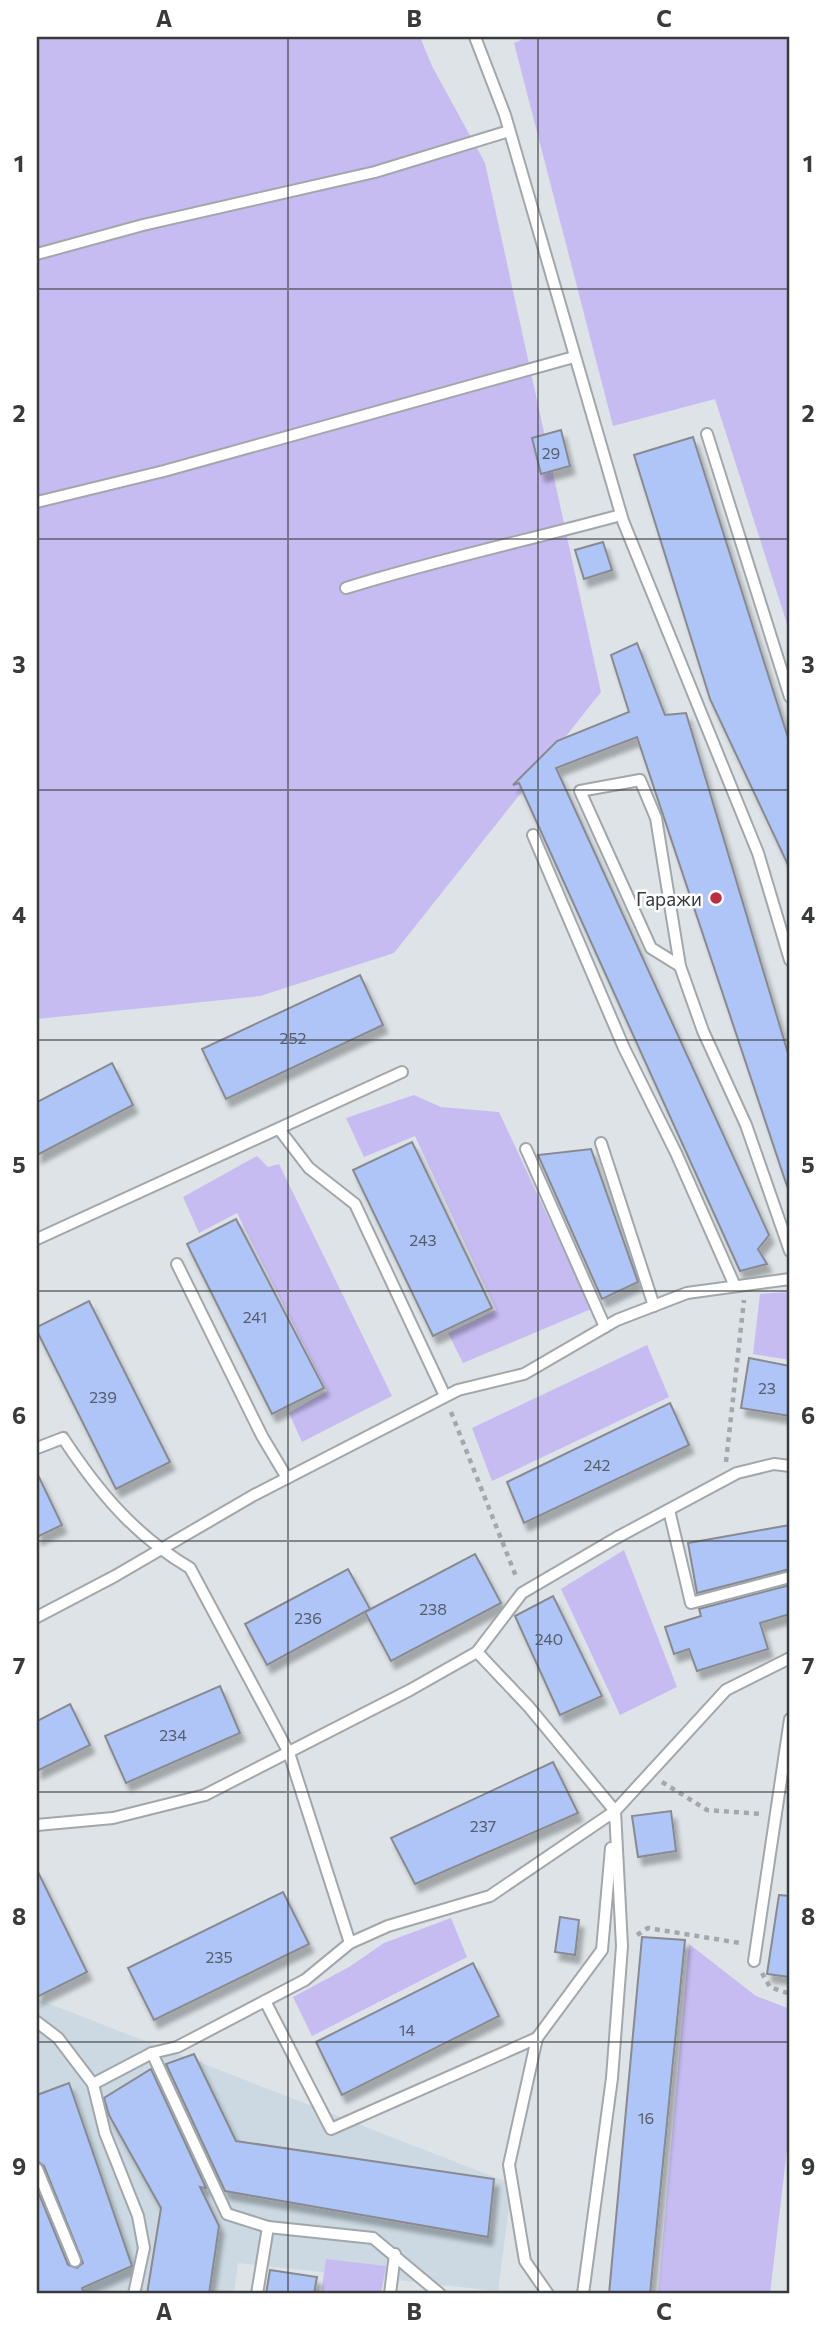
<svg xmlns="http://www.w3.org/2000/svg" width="827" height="2331" font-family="Commissioner,sans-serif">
  <defs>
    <filter id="shadow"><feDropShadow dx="4.5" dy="8" stdDeviation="2" flood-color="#0004"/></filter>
  </defs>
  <rect width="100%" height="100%" fill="#dde3e7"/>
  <path fill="#ccd9e2" d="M37,1999L512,2184L498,2291L238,2263L234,2294H37Z"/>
  <g fill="#c7bcf2">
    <path d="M37,37H420L432,66L485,163L601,692L394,953L260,996L37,1019Z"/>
    <path d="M528,37H790V633L715,399L613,426L514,43Z"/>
    <path d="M414,1095L441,1107L499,1112L591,1309L463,1363L448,1333L496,1310L415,1136L364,1157L346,1118Z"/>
    <path d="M257,1156L268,1167L279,1164L392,1396L302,1442L289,1413L327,1391L237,1213L199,1233L183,1197Z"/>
    <path d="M790,1292V1360L753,1354L760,1294Z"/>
    <path d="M647,1345L669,1397L492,1481L472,1428Z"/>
    <path d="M624,1550L677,1687L620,1715L561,1589Z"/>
    <path d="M451,1918L467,1957L312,2036L293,1997L349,1967L384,1943Z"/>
    <path d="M689,1944L756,1996L790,2009V2124L770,2294H658Z"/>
    <path d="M326,2259L386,2266L381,2294H321Z"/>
  </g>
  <g fill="#afc5f7" stroke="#888a90" stroke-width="2" filter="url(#shadow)">
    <path d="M561,430L570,466L541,474L532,438Z"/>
    <path d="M693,437L790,744V869L710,699L634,455Z"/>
    <path d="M603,542L612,570L584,579L575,550Z"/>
    <path d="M637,643L665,715L686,713L790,1060V1185L787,1186L637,737L556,768L769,1235L758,1249L767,1264L740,1271L519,783L513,785L557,741L629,712L611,655Z"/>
    <path d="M360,975L383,1025L226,1099L202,1049Z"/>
    <path d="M112,1063L133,1105L37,1155V1102Z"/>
    <path d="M412,1142L492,1308L433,1336L353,1170Z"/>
    <path d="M591,1149L638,1282L602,1299L538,1155Z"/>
    <path d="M236,1219L324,1388L272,1414L187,1244Z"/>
    <path d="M89,1301L170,1462L116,1489L37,1331V1327Z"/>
    <path d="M749,1358L790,1366V1416L741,1408Z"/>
    <path d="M670,1403L689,1445L524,1523L507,1482Z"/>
    <path d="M37,1473L62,1525L37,1537Z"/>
    <path d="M790,1525V1569L697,1593L688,1543Z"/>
    <path d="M475,1554L501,1603L391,1661L365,1612Z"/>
    <path d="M348,1569L370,1609L267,1665L245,1624Z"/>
    <path d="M790,1585V1614L760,1623L768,1649L697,1671L689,1649L674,1654L665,1627L701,1616L699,1609Z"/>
    <path d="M553,1596L602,1696L560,1715L515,1616Z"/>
    <path d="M220,1686L240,1733L126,1783L105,1736Z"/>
    <path d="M70,1704L90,1745L37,1771V1721Z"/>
    <path d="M553,1762L578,1813L415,1884L391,1838Z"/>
    <path d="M671,1811L676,1851L638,1857L632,1816Z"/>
    <path d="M37,1870L87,1972L37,1997Z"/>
    <path d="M283,1892L309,1944L154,2020L128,1968Z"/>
    <path d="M779,1895L790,1896V1977L767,1974Z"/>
    <path d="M560,1917L579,1920L575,1955L555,1952Z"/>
    <path d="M642,1937L685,1940L650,2294H609Z"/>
    <path d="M473,1963L499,2016L342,2095L316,2042Z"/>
    <path d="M194,2054L236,2141L494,2179L488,2237L225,2191L166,2064Z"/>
    <path d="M151,2069L206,2188L200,2187L219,2226L209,2294H147L161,2208L109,2115L104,2098Z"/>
    <path d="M69,2083L132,2266L82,2288L84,2294H37V2189L68,2265L77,2268L83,2263L44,2166L37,2161V2095Z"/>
    <path d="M270,2270L317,2277L314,2294H266Z"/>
  </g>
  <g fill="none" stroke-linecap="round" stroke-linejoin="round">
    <defs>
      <g id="service">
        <path d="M475,37L505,115L623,521L758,853L790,960"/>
        <path d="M37,254L143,225L375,172L509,131"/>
        <path d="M707,434L790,697"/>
        <path d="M37,502L164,471L574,357"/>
        <path d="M346,588C436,560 529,540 621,515"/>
        <path d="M533,835L624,1048L676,1153L735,1286"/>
        <path d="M680,966L651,948L580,791L640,780L656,818L680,966L703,1031L746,1125L790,1251"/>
        <path d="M279,1129L309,1168L355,1204L445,1396"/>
        <path d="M601,1143L654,1306"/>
        <path d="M526,1149L605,1327"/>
        <path d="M37,1239L402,1072"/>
        <path d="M177,1264L262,1436L287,1478"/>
        <path d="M37,1448L63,1438C98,1491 134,1535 190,1568L289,1753L350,1943"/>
        <path d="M669,1510L691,1603L790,1577"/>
        <path d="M37,1617L115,1576L254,1495L458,1390L524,1374L617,1320L687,1293L790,1279"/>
        <path d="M477,1652L529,1707L615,1811L614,1818"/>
        <path d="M37,1825L113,1818L205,1795L410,1690L477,1652L522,1593L616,1538L737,1473L774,1464L790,1466"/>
        <path d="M754,1961L790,1719"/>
        <path d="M265,2001L331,2129L537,2038L509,2165L525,2261L548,2294"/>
        <path d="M37,2022L58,2038L93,2084L152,2053L177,2047L305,1980L350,1943L388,1926L490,1896L615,1811"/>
        <path d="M537,2038L602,1950L611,1848"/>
        <path d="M152,2053L227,2214L268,2227"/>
        <path d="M93,2084L105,2133L138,2216L144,2248L134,2294"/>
        <path d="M37,2169L75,2261"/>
        <path d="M257,2294L268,2227L373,2238L440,2294"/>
        <path d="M390,2294L395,2254"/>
        <path d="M583,2294L612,2078L622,1946L615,1811L726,1690L790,1658"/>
      </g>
    </defs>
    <use href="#service" stroke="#a2a7ab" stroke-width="14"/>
    <g stroke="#a4a8ac" stroke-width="4.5" stroke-dasharray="5 5" stroke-linecap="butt">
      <path d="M451,1412L517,1579"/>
      <path d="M726,1462L744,1300"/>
      <path d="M662,1782L707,1810L761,1814"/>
      <path d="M637,1935L648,1928L740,1943"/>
      <path d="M762,1973L770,1987L790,1994"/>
    </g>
    <use href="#service" stroke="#fff" stroke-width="10"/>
  </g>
  <path fill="none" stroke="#383a3c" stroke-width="2" stroke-opacity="0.55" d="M288,37V2294M538,37V2294M37,289H790M37,539H790M37,790H790M37,1040H790M37,1291H790M37,1541H790M37,1792H790M37,2042H790"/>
  <circle fill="#bd2c43" stroke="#fff" stroke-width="2.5" cx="716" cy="898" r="7"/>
  <g text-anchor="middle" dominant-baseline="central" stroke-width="5" stroke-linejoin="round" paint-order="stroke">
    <g font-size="16" fill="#565d6b">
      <text x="551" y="452">29</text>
      <text x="293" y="1037">252</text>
      <text x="423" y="1239">243</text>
      <text x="255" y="1316">241</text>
      <text x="767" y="1387">23</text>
      <text x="103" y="1396">239</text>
      <text x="597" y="1464">242</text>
      <text x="433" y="1608">238</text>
      <text x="308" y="1617">236</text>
      <text x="549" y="1638">240</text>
      <text x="173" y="1734">234</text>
      <text x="483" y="1825">237</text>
      <text x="219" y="1956">235</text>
      <text x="407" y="2029">14</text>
      <text x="646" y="2117">16</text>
    </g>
    <g font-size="19" fill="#383a3c" stroke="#fff" text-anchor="end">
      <text x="702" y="898">Гаражи</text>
    </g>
  </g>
  <rect width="827" height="2331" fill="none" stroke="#ffffff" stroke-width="77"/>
  <rect x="38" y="38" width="750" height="2254" fill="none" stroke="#383a3c" stroke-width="2.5"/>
  <g font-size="23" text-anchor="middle" font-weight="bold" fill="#383a3c">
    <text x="164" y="27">A</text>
    <text x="414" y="27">B</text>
    <text x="664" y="27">C</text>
    <text x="19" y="172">1</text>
    <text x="808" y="172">1</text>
    <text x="19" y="422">2</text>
    <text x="808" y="422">2</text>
    <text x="19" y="673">3</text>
    <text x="808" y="673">3</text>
    <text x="19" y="923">4</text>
    <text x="808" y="923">4</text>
    <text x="19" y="1173">5</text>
    <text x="808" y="1173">5</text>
    <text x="19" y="1424">6</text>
    <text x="808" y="1424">6</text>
    <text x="19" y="1674">7</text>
    <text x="808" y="1674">7</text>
    <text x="19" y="1925">8</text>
    <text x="808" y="1925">8</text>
    <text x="19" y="2175">9</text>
    <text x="808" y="2175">9</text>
    <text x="164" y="2320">A</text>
    <text x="414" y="2320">B</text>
    <text x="664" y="2320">C</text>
  </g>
</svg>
